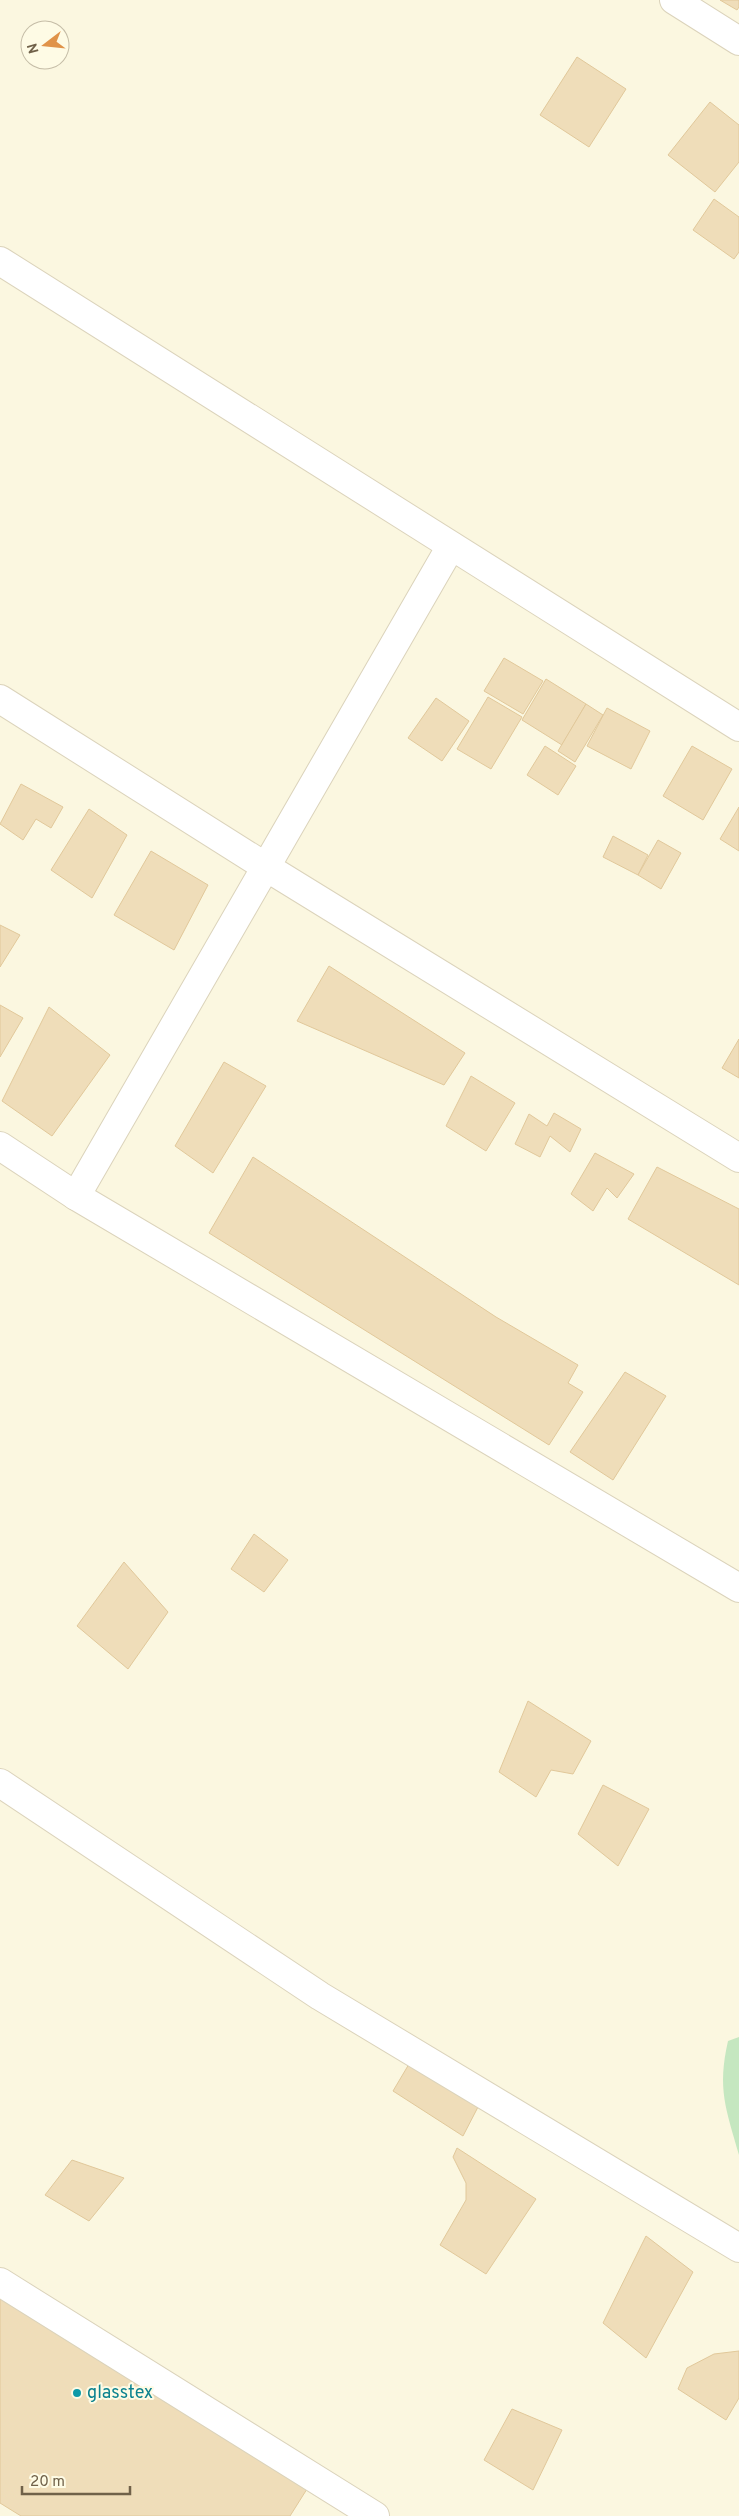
<svg xmlns="http://www.w3.org/2000/svg" width="739" height="2516" font-family="Overpass,sans-serif">
  <rect width="100%" height="100%" fill="#fbf7e0"/>
  <path fill="#c5e7c0" d="M739,2037V2155C726,2109 717,2089 728,2041Z"/>
  <g fill="#efddb9" stroke="#e1c89a">
    <path d="M720,0H739V7L737,10Z"/>
    <path d="M577,57L626,89L589,147L540,115Z"/>
    <path d="M710,102L739,125V162L715,192L668,155Z"/>
    <path d="M714,199L739,217V252L734,259L693,230Z"/>
    <path d="M504,658L543,681L523,714L484,691Z"/>
    <path d="M546,679L586,704L562,745L522,720Z"/>
    <path d="M488,697L522,717L491,769L457,749Z"/>
    <path d="M436,698L469,721L442,761L408,738Z"/>
    <path d="M586,704L603,715L575,762L558,751Z"/>
    <path d="M607,708L650,731L631,769L587,746Z"/>
    <path d="M545,746L576,766L558,795L527,775Z"/>
    <path d="M692,746L732,769L703,820L663,796Z"/>
    <path d="M21,784L63,807L51,828L36,819L23,840L0,824Z"/>
    <path d="M739,807V851L720,839Z"/>
    <path d="M89,809L127,835L92,898L51,870Z"/>
    <path d="M613,836L648,855L638,875L603,857Z"/>
    <path d="M658,840L681,853L661,889L638,875Z"/>
    <path d="M151,851L208,885L174,950L114,915Z"/>
    <path d="M0,925L20,935L0,967Z"/>
    <path d="M329,966L465,1053L444,1085L297,1021Z"/>
    <path d="M0,1005L23,1018L0,1057Z"/>
    <path d="M49,1007L110,1055L52,1136L2,1101Z"/>
    <path d="M739,1039V1078L722,1068Z"/>
    <path d="M224,1062L266,1086L213,1173L175,1146Z"/>
    <path d="M471,1076L515,1103L486,1151L446,1126Z"/>
    <path d="M554,1113L581,1129L570,1152L550,1136L540,1157L515,1144L529,1114L547,1126Z"/>
    <path d="M595,1153L634,1174L617,1198L607,1188L593,1211L571,1194Z"/>
    <path d="M253,1157L496,1317L578,1365L568,1383L583,1392L549,1445L209,1233Z"/>
    <path d="M657,1167L739,1209V1285L628,1219Z"/>
    <path d="M625,1372L666,1396L613,1480L570,1452Z"/>
    <path d="M254,1534L288,1560L264,1592L231,1569Z"/>
    <path d="M124,1562L168,1612L128,1669L77,1626Z"/>
    <path d="M528,1701L591,1741L573,1774L551,1770L536,1797L499,1772Z"/>
    <path d="M603,1785L649,1809L618,1866L578,1834Z"/>
    <path d="M409,2064L478,2107L463,2136L393,2091Z"/>
    <path d="M457,2148L536,2199L486,2274L440,2245L466,2200V2183L453,2157Z"/>
    <path d="M72,2160L124,2178L89,2221L45,2195Z"/>
    <path d="M646,2236L693,2272L646,2358L603,2323Z"/>
    <path d="M0,2297L307,2489L290,2516H21L0,2503Z"/>
    <path d="M739,2351V2398L726,2420L678,2389L687,2368L714,2354Z"/>
    <path d="M512,2409L562,2430L533,2490L484,2460Z"/>
  </g>
  <g fill="none" stroke-linecap="round" stroke-linejoin="round">
    <defs>
      <g id="minor">
        <path d="M674,0L739,41"/>
        <path d="M0,261L739,727"/>
        <path d="M0,699L266,867L739,1158"/>
        <path d="M0,1146L76,1196L739,1588"/>
        <path d="M76,1196L451,546"/>
        <path d="M0,1783L320,1996L739,2248"/>
        <path d="M0,2282L375,2516"/>
      </g>
    </defs>
    <use href="#minor" stroke="#dbd3bb" stroke-width="30"/>
    <use href="#minor" stroke="#fff" stroke-width="28"/>
  </g>
  <circle fill="#0f9aa8" stroke="#fefbe5" stroke-width="2" cx="77" cy="2393" r="5"/>
  <g text-anchor="middle" dominant-baseline="central" stroke-width="4" stroke-linejoin="round" paint-order="stroke">
    <g font-size="18" fill="#0d838f" stroke="#fefbe5" text-anchor="start">
      <text x="87" y="2393">glasstex</text>
    </g>
  </g>
  <g transform="translate(45 45) rotate(254)"><circle r="24" fill="#fefbe5" stroke="#c5bda7"/>
  <path d="M0-4L9 19L0 12L-9 19Z" fill="#e09349"/>
  <text y="-8" font-size="14" font-weight="bold" text-anchor="middle" fill="#706149">N</text>
  </g>
  <path d="M22 2486v8h108v-8" fill="none" stroke="#706149" stroke-width="2.5"/>
  <text x="30" y="2486" font-size="15" fill="#706149" stroke="#fefbe5" stroke-width="4" paint-order="stroke">20 m</text>
</svg>
